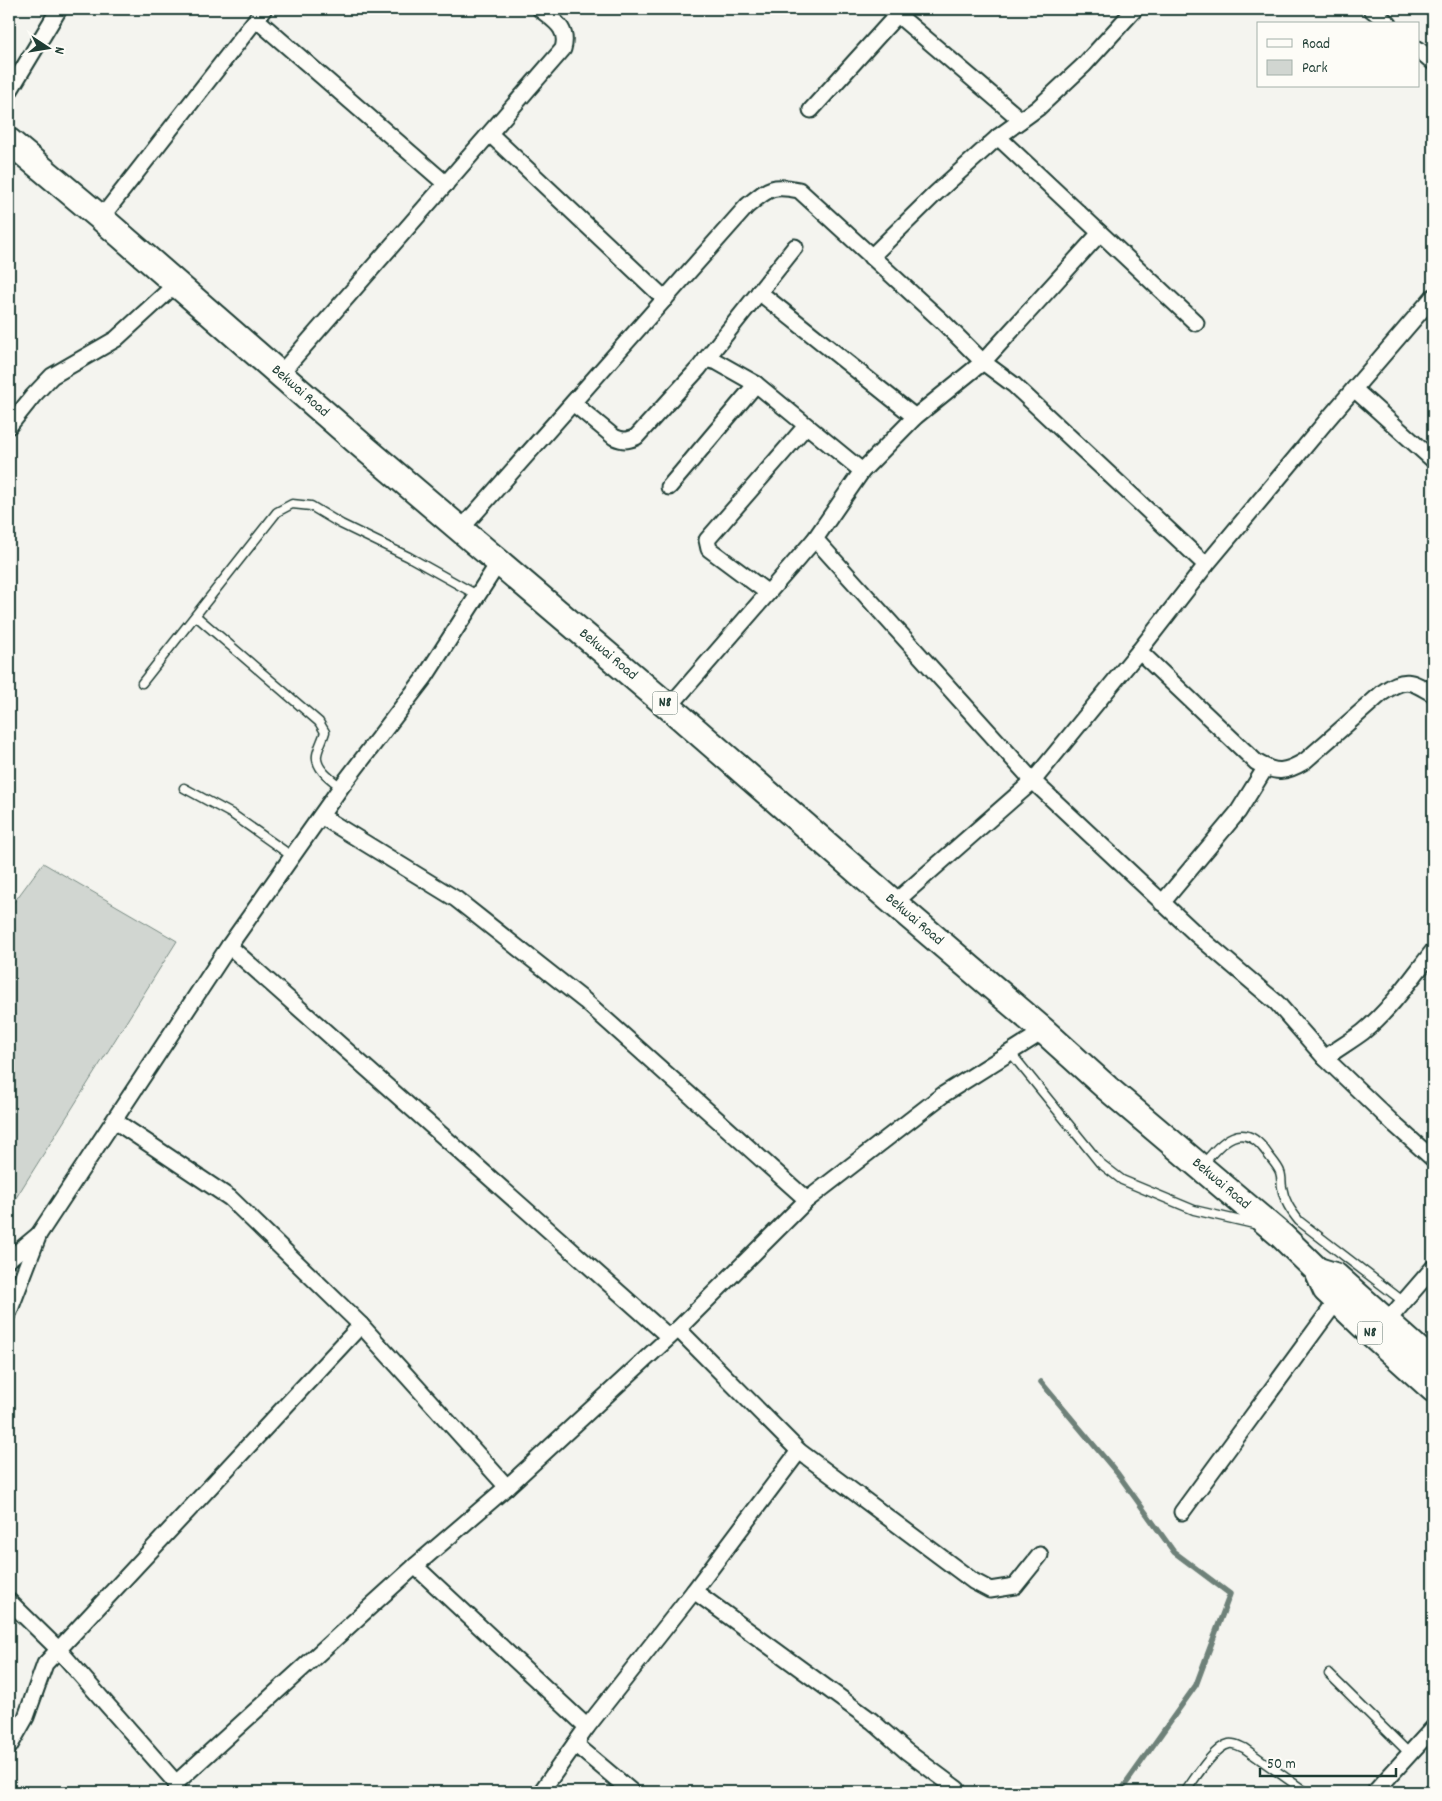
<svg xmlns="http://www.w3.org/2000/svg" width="1442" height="1801" font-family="Dekko,sans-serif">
  <rect width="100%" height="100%" fill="#f4f4ef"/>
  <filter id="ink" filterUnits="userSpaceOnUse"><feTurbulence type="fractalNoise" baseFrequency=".02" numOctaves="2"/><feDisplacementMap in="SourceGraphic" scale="10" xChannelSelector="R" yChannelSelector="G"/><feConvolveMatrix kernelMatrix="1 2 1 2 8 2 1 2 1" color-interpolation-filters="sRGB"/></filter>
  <g filter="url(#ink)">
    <path fill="#d1d6d1" stroke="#788a82" d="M43,863L177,941L9,1209V909Z"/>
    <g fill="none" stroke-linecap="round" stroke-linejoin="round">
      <path stroke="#6e8179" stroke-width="5.5" d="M1041,1382L1118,1474L1174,1552L1230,1594L1196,1685L1120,1792"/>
      <defs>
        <g id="service">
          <path d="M196,616L319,722L325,732C323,739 318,748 317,755C315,769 332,780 341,787"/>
          <path d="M142,683L277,512L292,504L311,506L341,524L409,557L477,595"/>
          <path d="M184,788L232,814L293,857"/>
          <path d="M1010,1052L1100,1163L1122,1180L1194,1210L1254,1224"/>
          <path d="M1202,1166C1221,1141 1243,1118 1267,1153C1271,1159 1278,1166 1280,1172C1282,1177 1281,1183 1282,1187C1284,1201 1291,1211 1299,1221L1404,1302"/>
          <path d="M1329,1674L1410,1754"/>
          <path d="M1185,1792C1194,1780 1214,1747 1229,1744C1234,1743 1239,1746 1244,1748L1306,1792"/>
        </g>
        <g id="minor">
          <path d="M891,9L1021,120"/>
          <path d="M1371,9L1389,24"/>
          <path d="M256,19L446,184"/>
          <path d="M1418,49L1433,62"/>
          <path d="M9,92L59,9"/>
          <path d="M811,110L897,15"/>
          <path d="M490,134L665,299"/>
          <path d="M998,137L1196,323"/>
          <path d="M101,218L264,9"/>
          <path d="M871,257L935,194L998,137L1038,108L1084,65L1135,9"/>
          <path d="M759,292L915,417"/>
          <path d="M706,359L795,247"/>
          <path d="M280,374L563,49C569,28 554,21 540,9"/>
          <path d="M1354,389L1433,460"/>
          <path d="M573,403L614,437C623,441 627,441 636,437L699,368L706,359L717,362L756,384L862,471"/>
          <path d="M9,426L33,396L52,376L116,339L176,284"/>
          <path d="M669,487L756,384"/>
          <path d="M461,529L747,206C768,189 771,184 799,190L944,323L983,362L1014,385L1206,565"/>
          <path d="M815,539L1033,781L1197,935L1277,1003L1325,1058L1395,1125L1433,1159"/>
          <path d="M768,593L709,549L707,540L806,426"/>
          <path d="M1139,651L1256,762C1276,774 1285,773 1305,761L1382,693C1405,677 1410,680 1433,694"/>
          <path d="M669,707L815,539L862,471L915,417L983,362L1100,233"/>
          <path d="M321,816L456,899L585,1001L807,1200"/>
          <path d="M894,903L1033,781L1139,651L1206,565L1328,419L1433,297"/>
          <path d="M1162,903L1238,812L1266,767"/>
          <path d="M229,946L669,1337"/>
          <path d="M1325,1058C1337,1049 1351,1041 1363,1032C1391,1009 1411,979 1433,951"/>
          <path d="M115,1121L230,1198L361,1325L507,1487"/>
          <path d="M9,1259L38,1235"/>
          <path d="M9,1312L39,1234L229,946L341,787L425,677L499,562"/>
          <path d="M1382,1327L1433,1268"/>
          <path d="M678,1329L799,1451L973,1581L990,1590L1015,1586L1040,1555"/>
          <path d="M1182,1512L1341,1295"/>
          <path d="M415,1566L587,1727"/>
          <path d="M694,1591L872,1721L906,1751L957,1789L958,1792"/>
          <path d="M9,1601L58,1649L176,1783L177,1792"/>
          <path d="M575,1744L632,1792"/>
          <path d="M9,1747L26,1717L45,1664L361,1325"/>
          <path d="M176,1783L415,1566L507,1487L678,1329L807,1200L944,1094L1044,1031"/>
          <path d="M541,1792L587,1727L694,1591L799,1451"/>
          <path d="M1375,1792L1433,1728"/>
        </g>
        <g id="trunk">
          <path id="s1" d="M9,141L101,218L360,444L669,707L894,903L1044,1031L1107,1088L1282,1236L1317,1270L1326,1290L1374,1336L1433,1389"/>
          <path d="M1320,1271L1336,1276L1433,1363"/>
        </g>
      </defs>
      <use href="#service" stroke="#1f3d34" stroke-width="11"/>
      <use href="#minor" stroke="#1f3d34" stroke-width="19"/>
      <use href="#trunk" stroke="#1f3d34" stroke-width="29"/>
      <use href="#service" stroke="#fdfcf7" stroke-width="8"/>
      <use href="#minor" stroke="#fdfcf7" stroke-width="15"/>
      <use href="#trunk" stroke="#fdfcf7" stroke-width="25"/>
    </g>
  </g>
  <g text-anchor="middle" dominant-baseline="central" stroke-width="4" stroke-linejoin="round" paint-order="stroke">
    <g fill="#fdfcf7" stroke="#62766e" stroke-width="1">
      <rect x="652.5" y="691.5" width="25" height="23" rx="4"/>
      <rect x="1357.5" y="1321.5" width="25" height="23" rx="4"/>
    </g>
    <g font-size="14" font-weight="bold" fill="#1f3d34">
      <text x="665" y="703">N8</text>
      <text x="1370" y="1333">N8</text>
    </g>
    <g font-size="15" fill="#1f3d34" stroke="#fdfcf7">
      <text stroke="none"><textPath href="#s1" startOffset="384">Bekwai Road</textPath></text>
      <text stroke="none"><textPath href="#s1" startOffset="789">Bekwai Road</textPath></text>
      <text stroke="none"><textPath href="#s1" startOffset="1194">Bekwai Road</textPath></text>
      <text stroke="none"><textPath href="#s1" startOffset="1599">Bekwai Road</textPath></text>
    </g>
  </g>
  <rect width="1442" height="1801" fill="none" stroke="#fdfcf7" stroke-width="30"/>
  <rect x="15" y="15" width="1412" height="1771" fill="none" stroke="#1f3d34" stroke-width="2" filter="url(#ink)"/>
  <rect x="1257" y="22" width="162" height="65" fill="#fdfcf7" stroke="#a4b0a9"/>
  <rect x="1267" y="39" width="25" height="8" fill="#fdfcf7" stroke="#a4b0a9"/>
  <text x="1302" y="48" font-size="15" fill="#1f3d34">Road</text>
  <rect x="1267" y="60" width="25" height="15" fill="#d1d6d1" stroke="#a4b0a9"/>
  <text x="1302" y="72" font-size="15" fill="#1f3d34">Park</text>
  <g transform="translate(48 48) rotate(102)" stroke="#fdfcf7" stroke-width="4" paint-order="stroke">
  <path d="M0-4L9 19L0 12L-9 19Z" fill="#1f3d34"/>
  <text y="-8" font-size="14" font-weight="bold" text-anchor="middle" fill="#1f3d34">N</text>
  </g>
  <path d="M1260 1768v8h136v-8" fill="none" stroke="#1f3d34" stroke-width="2.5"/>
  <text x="1267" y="1768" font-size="15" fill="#1f3d34" stroke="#fdfcf7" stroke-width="4" paint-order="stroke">50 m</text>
</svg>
